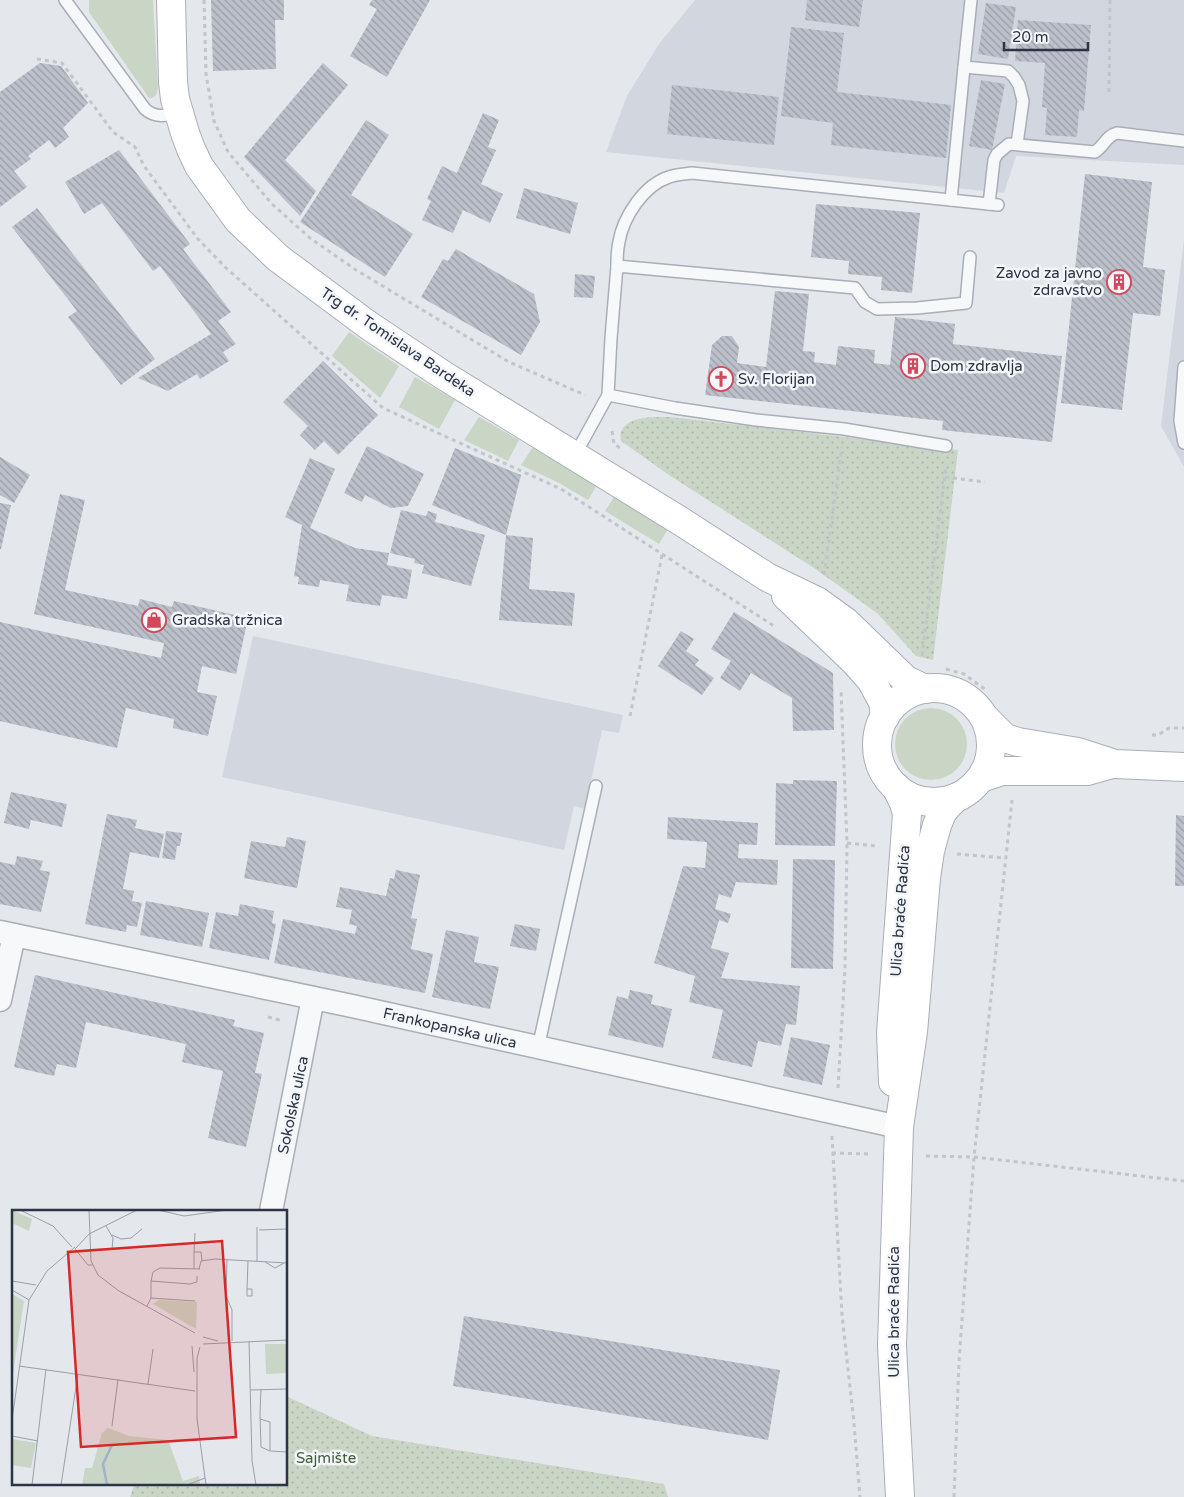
<svg xmlns="http://www.w3.org/2000/svg" width="1184" height="1497" font-family="'Varela Round',sans-serif">
  <defs>
    <pattern id="park-dots" width="8" height="8" patternUnits="userSpaceOnUse" patternTransform="scale(1.25)"><rect width="8" height="8" fill="#c9d6c5"/><path d="M2 2h.1M6 6h.1" fill="none" stroke="#adb8ab" stroke-width="1.8" stroke-linecap="round"/></pattern>
    <pattern id="building-back-hatch" width="6" height="6" patternUnits="userSpaceOnUse" patternTransform="scale(1.25)"><rect width="6" height="6" fill="#bbc0ca"/><path d="M-1 5l2 2M0 0l6 6M5-1l2 2" fill="none" stroke="#989da6"/></pattern>
  </defs>
  <rect width="100%" height="100%" fill="#e4e7ec"/>
  <g fill="#d2d6de">
    <path d="M695,0H1184V165L1016,156L1004,193L606,152L627,96L659,44Z"/>
    <path d="M1184,239V467L1161,426Z"/>
    <path d="M253,636L623,715L619,733L602,730L585,809L574,806L564,850L222,777Z"/>
  </g>
  <g fill="#c9d6c5">
    <path d="M89,0H153L158,88L156,95L152,98H149L89,12Z"/>
    <path d="M349,332L399,366L380,398L332,356Z"/>
    <path d="M415,377L455,400L439,429L399,407Z"/>
    <path d="M479,417L519,440L508,461L464,440Z"/>
    <path d="M533,447L597,485L588,500L559,483L521,465Z"/>
    <path d="M615,496L668,529L659,544L605,511Z"/>
    <circle cx="931" cy="744" r="36"/>
  </g>
  <g fill="url(#park-dots)">
    <path d="M670,417L958,450L933,660L916,656L877,613L814,568L669,475L621,441C621,438 620,435 621,432C627,415 656,417 670,417Z"/>
    <path d="M286,1396L372,1436L664,1484L668,1497H130L135,1483H286Z"/>
  </g>
  <g fill="url(#building-back-hatch)">
    <path d="M211,0H284V20H275L276,69L213,71Z"/>
    <path d="M372,0H430L387,77L350,56L377,9L369,5Z"/>
    <path d="M807,0H863L859,27L805,20Z"/>
    <path d="M986,3L1016,7L1008,59L978,54Z"/>
    <path d="M1018,20L1091,25L1084,111L1079,110L1077,137L1045,135L1047,108L1042,107L1045,63L1015,61Z"/>
    <path d="M791,27L844,33L837,92L951,105L946,158L831,145L833,123L781,116Z"/>
    <path d="M40,63L61,66L88,103L63,128L69,137L55,148L49,140L28,156L31,159L14,171L27,187L0,207V92Z"/>
    <path d="M323,63L348,85L285,160L316,191L300,216L244,157Z"/>
    <path d="M981,80L1005,84L992,150L969,146Z"/>
    <path d="M672,85L779,97L774,145L667,134Z"/>
    <path d="M483,113L499,120L488,147L496,150L481,184L503,194L490,223L463,210L453,233L422,220L431,201L427,199L442,166L457,173Z"/>
    <path d="M366,120L389,135L351,195L413,234L385,277L300,222Z"/>
    <path d="M119,150L190,244L183,249L231,312L218,321L236,344L223,352L229,361L200,379L197,374L168,391L138,378L211,334L160,266L153,271L102,203L84,214L65,182Z"/>
    <path d="M1085,174L1152,182L1143,267L1165,270L1160,316L1133,313L1122,410L1061,403Z"/>
    <path d="M524,188L578,203L570,234L516,218Z"/>
    <path d="M816,204L920,213L912,293L881,290L882,277L848,274L849,261L811,257Z"/>
    <path d="M37,208L155,359L121,385L68,317L77,311L12,227Z"/>
    <path d="M456,249L534,294L540,322L521,355L421,297L443,259L448,261Z"/>
    <path d="M575,274L595,276L593,298L574,297Z"/>
    <path d="M775,291L809,294L803,351L815,352L814,362L836,365L838,346L875,350L874,363L890,365L895,317L955,324L953,344L1062,356L1052,442L942,430L943,421L705,395L712,345L722,336H732L739,347L737,363L766,367Z"/>
    <path d="M323,361L378,415L338,455L324,441L315,450L300,435L308,426L283,402Z"/>
    <path d="M367,446L424,474L408,506L391,508L365,495L362,502L344,493Z"/>
    <path d="M455,448L521,475L506,535L533,538L529,589L575,593L572,626L499,620L506,535L432,505Z"/>
    <path d="M0,457L30,475L14,503L0,495Z"/>
    <path d="M310,458L335,469L310,528L355,548L389,553L387,565L412,570L407,599L382,595L380,606L346,601L349,585L320,580L319,587L298,584L299,577L294,576L302,525L285,517Z"/>
    <path d="M60,494L85,500L65,590L138,606L140,599L172,607L174,601L248,618L236,674L202,666L197,692L217,696L208,736L173,728L174,719L126,708L117,748L0,721V622L161,658L164,643L34,614Z"/>
    <path d="M0,503L11,505L1,549H0Z"/>
    <path d="M401,510L426,516L428,511L437,514L435,522L485,535L471,586L422,573L424,565L414,563L415,559L390,553Z"/>
    <path d="M734,612L833,673L834,730L793,731L792,698L751,673L740,691L720,678L731,661L711,649Z"/>
    <path d="M681,631L694,639L686,651L699,660L695,665L714,678L702,695L658,666Z"/>
    <path d="M793,780L837,781L835,846L775,845L776,783L793,784Z"/>
    <path d="M11,792L67,804L62,827L31,820L29,829L4,823Z"/>
    <path d="M107,814L137,820L135,828L164,834L159,858L130,852L123,889L134,891L132,901L142,903L137,927L127,925L126,932L85,924Z"/>
    <path d="M1176,815L1184,816V886H1175Z"/>
    <path d="M668,817L758,823L757,845L739,844L738,858L778,860L777,885L736,882L731,898L719,894L715,909L731,914L728,923L719,920L711,948L729,953L721,978L800,986L796,1025L786,1024L781,1046L758,1041L752,1067L712,1058L723,1010L689,1002L695,976L654,963L683,866L705,868L707,842L667,839Z"/>
    <path d="M166,831L182,833L180,846H177L175,860L162,858Z"/>
    <path d="M287,837L306,841L297,888L244,878L251,841L285,847Z"/>
    <path d="M17,856L43,861L40,870L50,872L41,912L0,904V862L15,865Z"/>
    <path d="M793,859L835,860L833,969L791,968Z"/>
    <path d="M396,870L420,875L411,918L417,919L411,949L433,954L425,993L274,963L283,919L355,934L357,926L349,924L352,910L336,907L340,887L386,896L390,878L394,879Z"/>
    <path d="M146,901L209,913L202,947L140,935Z"/>
    <path d="M240,904L274,911L272,923L276,924L269,960L209,948L216,912L238,916Z"/>
    <path d="M515,924L540,929L536,951L510,946Z"/>
    <path d="M446,930L479,937L474,962L499,967L490,1009L432,997Z"/>
    <path d="M35,975L235,1020L233,1026L264,1033L255,1073L262,1074L246,1147L208,1138L223,1071L182,1062L186,1044L86,1022L76,1068L57,1064L54,1076L14,1067Z"/>
    <path d="M630,990L653,995L651,1004L672,1009L663,1048L608,1035L617,996L628,999Z"/>
    <path d="M791,1037L830,1045L822,1085L783,1076Z"/>
    <path d="M464,1316L780,1370L768,1440L453,1386Z"/>
  </g>
  <g fill="none" stroke-linecap="round" stroke-linejoin="round">
    <defs>
      <g id="lane">
        <path d="M65,0L145,109C155,118 166,116 178,113"/>
        <path d="M971,0L964,67L1008,71L1014,77L1019,85L1023,101L1017,144"/>
        <path d="M951,200L964,67"/>
        <path d="M989,204L994,160L997,154L1009,144L1095,152C1105,145 1106,136 1117,133L1184,141"/>
        <path d="M617,266C617,258 617,250 619,242C623,217 644,185 669,177C677,174 685,174 692,173L998,205"/>
        <path d="M1184,367L1180,421L1184,443"/>
        <path d="M608,395L675,408L756,420L844,429L946,446"/>
        <path d="M575,455L608,395L611,338L617,266L855,288L865,302L877,309L917,308L966,303L970,257"/>
        <path d="M538,1048L596,786"/>
      </g>
      <g id="street">
        <path d="M0,932L352,1006L899,1127"/>
        <path d="M0,1000L14,935"/>
        <path d="M271,1211L313,998"/>
      </g>
      <g id="secondary">
        <path d="M171,0L173,82L175,99L185,133L191,149L199,166L238,220L278,258L368,325L443,375L682,522L767,577L817,601L846,622L906,680L925,689"/>
        <path d="M786,596L855,662L871,680L883,702L885,717"/>
        <circle cx="934" cy="745" r="57"/>
        <path d="M985,718L1005,738L1018,742L1078,752L1115,764L1184,767"/>
        <path d="M981,778L1002,771H1087L1112,764"/>
        <path d="M893,1082L891,1033L907,814L904,803L896,787"/>
        <path d="M900,1497L892,1346L899,1127L913,1032L926,878L930,851L937,825L943,811L955,798"/>
      </g>
    </defs>
    <use href="#lane" stroke="#a9aeb7" stroke-width="14"/>
    <use href="#street" stroke="#a9aeb7" stroke-width="25"/>
    <use href="#secondary" stroke="#a9aeb7" stroke-width="30"/>
    <g stroke="#c2c5cb" stroke-width="3" stroke-dasharray="4 4" stroke-linecap="butt">
      <path d="M204,0L206,74L214,121L228,152L272,204L310,238L356,270L509,362L585,395"/>
      <path d="M37,59L62,63L113,132L135,147L144,166L198,239L225,267L383,408L561,489L774,626"/>
      <path d="M1109,92L1110,0"/>
      <path d="M612,431L614,444L623,450"/>
      <path d="M945,477L985,482"/>
      <path d="M824,575L842,447"/>
      <path d="M922,656L946,466"/>
      <path d="M946,669L964,674L986,690"/>
      <path d="M630,716L662,555"/>
      <path d="M1152,735H1158L1169,728H1184"/>
      <path d="M847,843L876,846"/>
      <path d="M957,854L1005,858"/>
      <path d="M268,1017L283,1021"/>
      <path d="M838,1088L845,968L847,843L841,690"/>
      <path d="M832,1136L842,1315L854,1423L860,1497"/>
      <path d="M832,1153L870,1154"/>
      <path d="M926,1156L974,1157L1184,1181"/>
      <path d="M954,1497L959,1361L974,1157L1012,800"/>
    </g>
    <use href="#lane" stroke="#f7f8fa" stroke-width="11"/>
    <use href="#street" stroke="#f7f8fa" stroke-width="22"/>
    <use href="#secondary" stroke="#fff" stroke-width="28"/>
  </g>
  <defs>
    <symbol id="building-ring" viewBox="-11 -11 22 22"><circle r="9.5" fill="#f4f6f9" stroke="#d1495b" stroke-width="1.5"/><path d="M-4-6H4V6H1V3H-1V6H-4ZM-2.5-4.3h1.7v1.8h-1.7ZM.8-4.3h1.7v1.8H.8ZM-2.5-1h1.7V.8h-1.7ZM.8-1h1.7V.8H.8Z" fill="#d1495b"/></symbol>
    <symbol id="church-ring" viewBox="-11 -11 22 22"><circle r="9.5" fill="#f4f6f9" stroke="#d1495b" stroke-width="1.5"/><path d="M-1.2-6h2.4v3.5h3.3v2.4h-3.3V6h-2.4V-.1h-3.3v-2.4h3.3Z" fill="#d1495b"/></symbol>
    <symbol id="shop-ring" viewBox="-11 -11 22 22"><circle r="9.5" fill="#f4f6f9" stroke="#d1495b" stroke-width="1.5"/><path d="M-5-2.5h2.3a2.7 3.5 0 0 1 5.4 0H5L5.5 6h-11ZM-1.5-2.5h3a1.5 2.3 0 0 0-3 0Z" fill="#d1495b"/></symbol>
  </defs>
  <g fill-rule="evenodd">
    <use href="#building-ring" x="1105" y="268" width="28" height="28"/>
    <use href="#building-ring" x="899" y="352" width="28" height="28"/>
    <use href="#church-ring" x="707" y="365" width="28" height="28"/>
    <use href="#shop-ring" x="140" y="606" width="28" height="28"/>
  </g>
  <g text-anchor="middle" dominant-baseline="central" stroke-width="5" stroke-linejoin="round" paint-order="stroke">
    <g font-size="15" fill="#2b3445" stroke="#f4f6f9" text-anchor="start">
      <text x="1102" y="273" text-anchor="end">Zavod za javno<tspan x="1102" dy="17">zdravstvo</tspan></text>
      <text x="930" y="366">Dom zdravlja</text>
      <text x="738" y="379">Sv. Florijan</text>
      <text x="172" y="620">Gradska tržnica</text>
    </g>
    <g font-size="15" fill="#2b3445" stroke="#f4f6f9">
      <text transform="translate(398 342) rotate(34)">Trg dr. Tomislava Bardeka</text>
      <text transform="translate(900 911) rotate(-86)">Ulica braće Radića</text>
      <text transform="translate(450 1028) rotate(13)">Frankopanska ulica</text>
      <text transform="translate(293 1105) rotate(-78)">Sokolska ulica</text>
      <text transform="translate(894 1312) rotate(-90)">Ulica braće Radića</text>
    </g>
    <g font-size="15" fill="#3f6138" stroke="#f4f6f9">
      <text x="326" y="1458">Sajmište</text>
    </g>
  </g>
  <g transform="translate(12 1210)">
    <rect width="275" height="275" fill="#e4e7ec"/>
    <path d="M0,0L20,9L17,21L0,13ZM0,84L12,91L0,170ZM147,90L185,92L184,119L141,94ZM253,134H275V163L254,164ZM96,218L117,226L156,230L171,271L187,266L188,275H70L73,258H80L90,223ZM0,229L24,233L19,258L0,255Z" fill="#c9d6c5"/>
    <path fill="none" stroke="#9fb4cc" stroke-width="2.5" d="M95,275L91,254L100,235"/>
    <path fill="none" stroke="#9a9fa9" stroke-width="1" d="M8,0L41,16L60,37M77,0L79,51L86,65L107,81L183,123M146,0L172,6L215,0M94,16L101,28L100,39M247,20L275,19M183,23L182,42H189L190,51M77,24L63,39L76,55H80M77,24L125,0M100,25L109,29L119,28L130,19M215,50L214,86L220,100V131M245,51V17M253,52L263,58L272,53M182,59V42M187,59L189,51L203,49L275,53M0,71L24,75M139,71L141,62L148,58L188,59M235,79H240V86H235V79L236,51M0,80L17,90L35,61L63,37M139,88L183,91M135,96L139,88V71L178,74L185,72V66M191,127L206,131M237,131L240,251L244,275M191,134L275,130M180,136L182,162M188,137L185,148V209L194,275M7,156L183,181M136,174L141,139M239,180L275,179M248,209L258,212V241L249,237L248,203L249,179M0,210L17,90M100,216L106,169M0,226L26,231M258,241L275,242M20,275L34,159M49,275L66,164M175,275L193,268"/>
    <path fill="#d62828" fill-opacity="0.15" stroke="#d62828" stroke-width="2.5" d="M210,31L224,227L69,237L56,42Z"/>
    <rect width="275" height="275" fill="none" stroke="#2b3445" stroke-width="2.5"/>
  </g>
  <path d="M1004 42v8h84v-8" fill="none" stroke="#2b3445" stroke-width="2.5"/>
  <text x="1012" y="42" font-size="15" fill="#2b3445" stroke="#f4f6f9" stroke-width="4" paint-order="stroke">20 m</text>
</svg>
